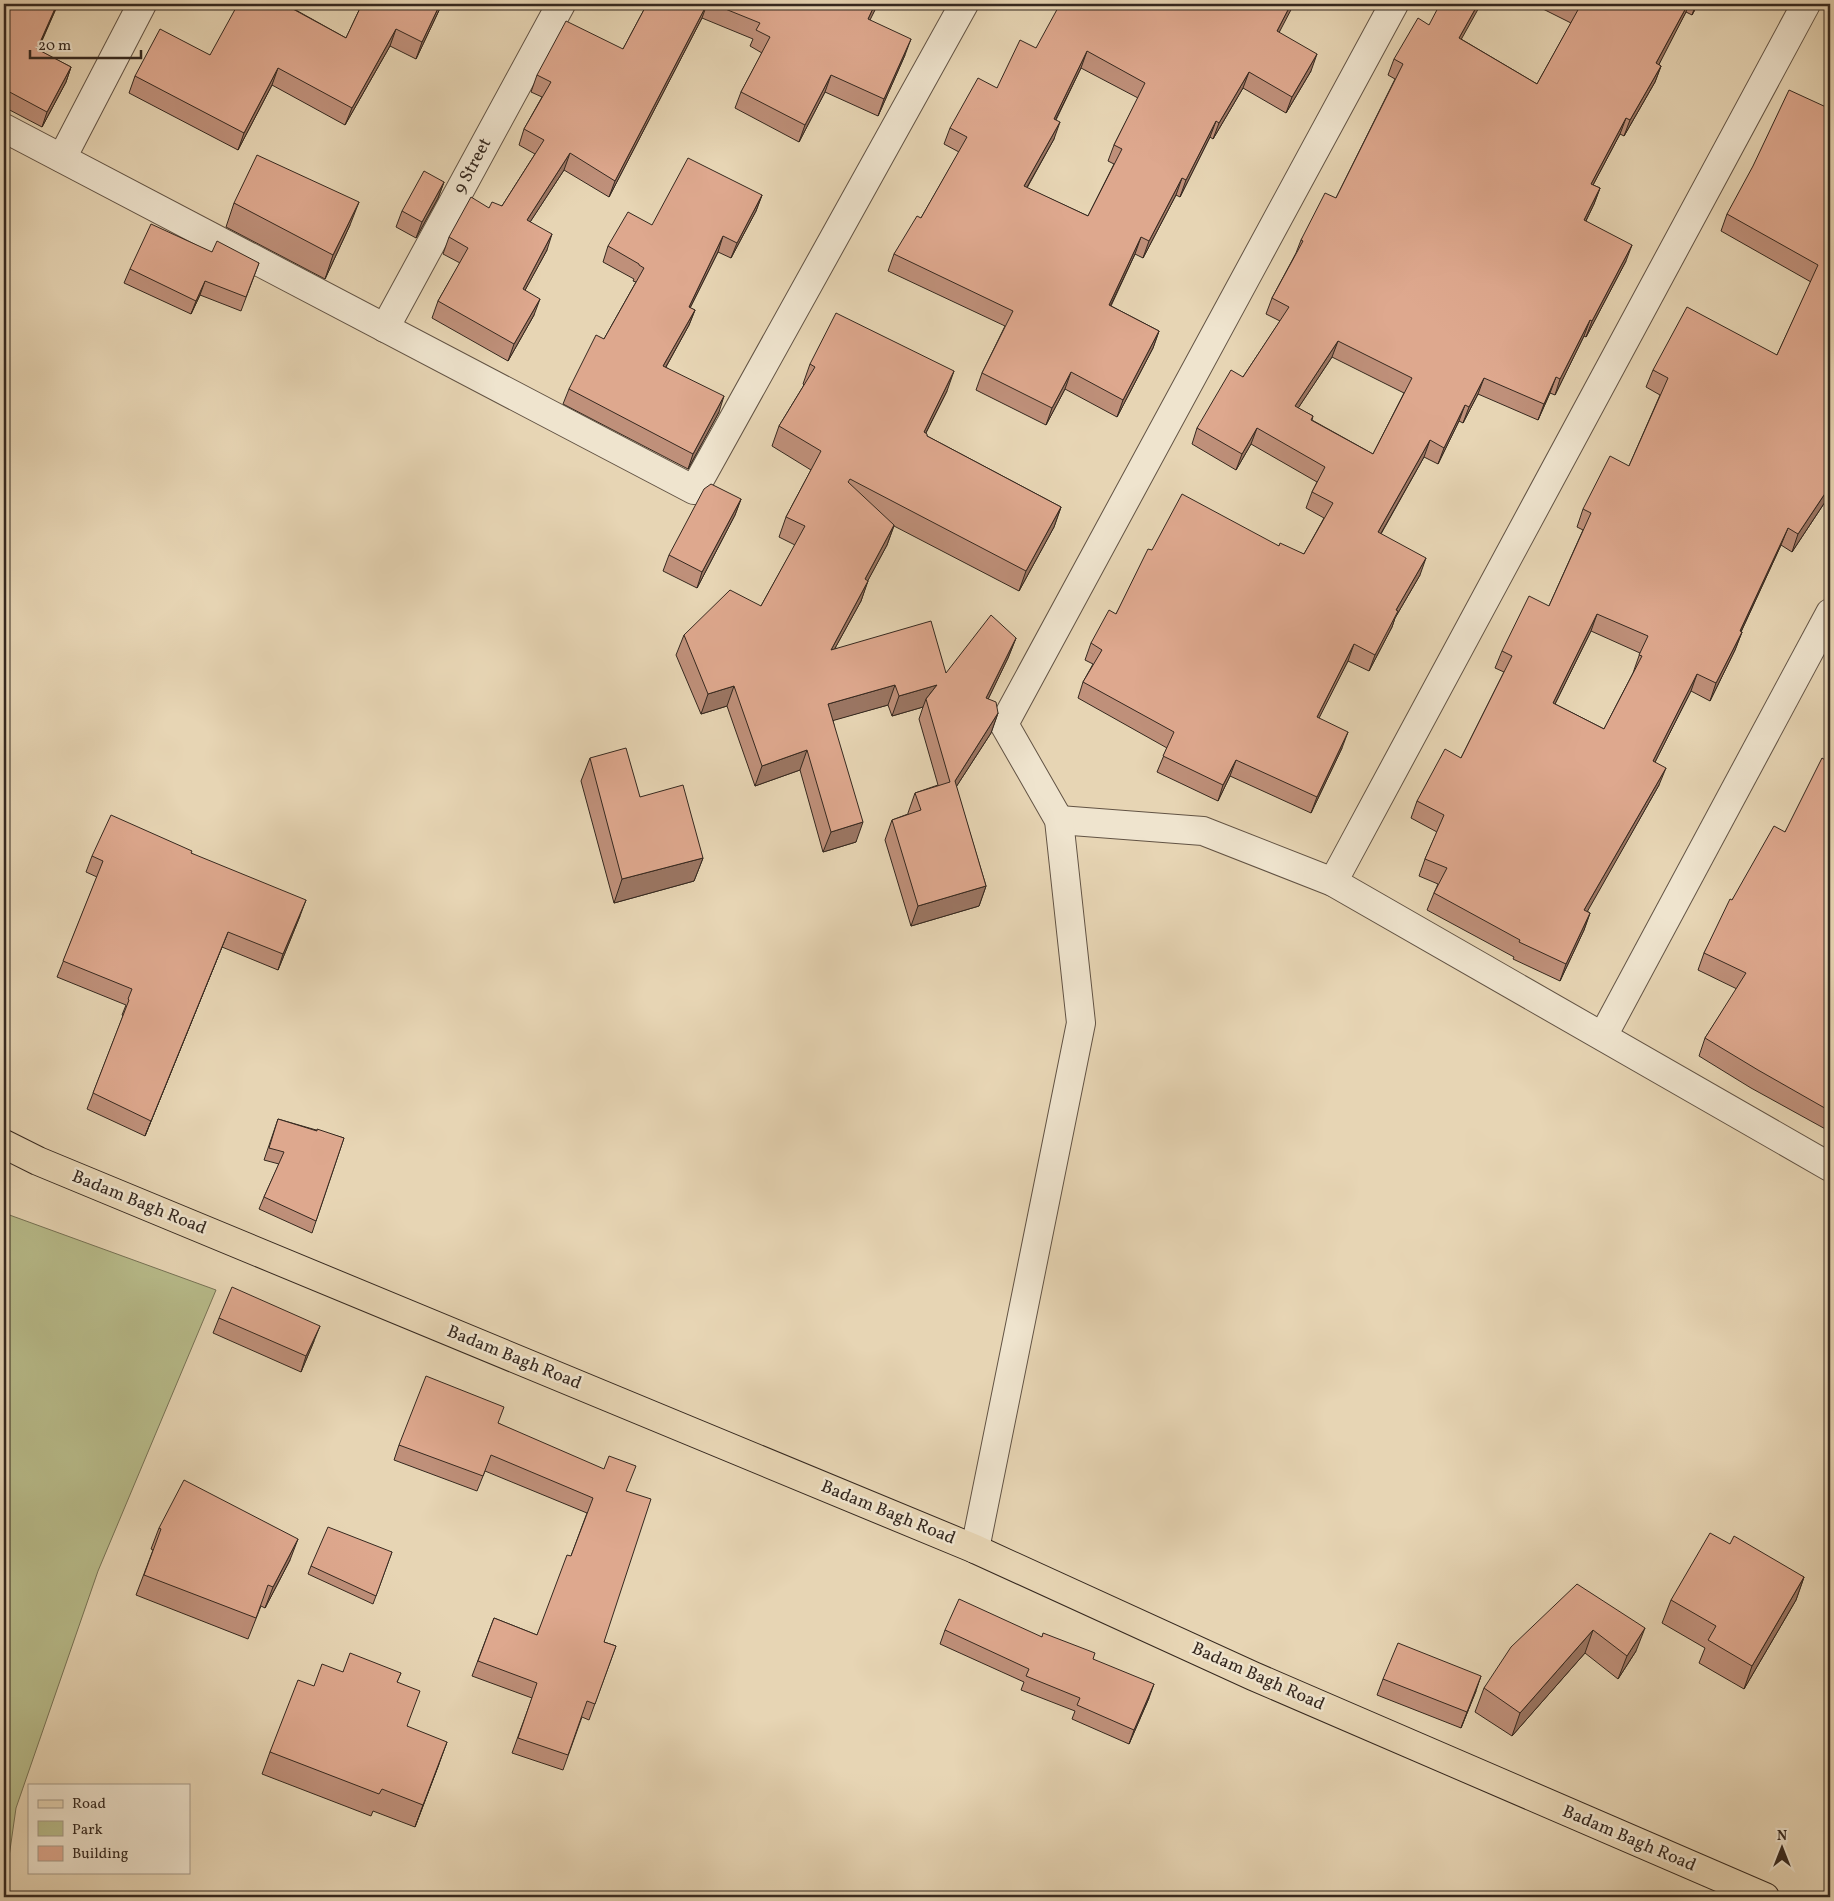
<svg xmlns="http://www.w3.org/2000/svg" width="1834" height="1901" font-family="Vollkorn,serif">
  <rect width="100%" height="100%" fill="#e7d5b4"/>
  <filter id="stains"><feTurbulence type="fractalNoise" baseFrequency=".004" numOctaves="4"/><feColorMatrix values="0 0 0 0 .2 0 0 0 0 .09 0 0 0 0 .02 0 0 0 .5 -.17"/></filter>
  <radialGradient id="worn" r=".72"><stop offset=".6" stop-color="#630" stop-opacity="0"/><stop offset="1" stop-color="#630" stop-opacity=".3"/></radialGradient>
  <path fill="#b8bc8b" stroke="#767255" d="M4,1213L216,1290L98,1571L16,1808L4,1892Z"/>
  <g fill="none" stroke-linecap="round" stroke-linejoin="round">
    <defs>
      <g id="minor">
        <path d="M4,128L694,490L964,4"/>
        <path d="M62,158L142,4"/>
        <path d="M385,328L561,4"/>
        <path d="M1059,820L1203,831L1333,882L1830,1167"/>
        <path d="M1333,882L1806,4"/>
        <path d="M1603,1036L1830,613"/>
        <path d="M975,1549L1081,1023L1059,820L1004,724L1394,4"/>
      </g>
      <path id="major" d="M4,1144L38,1161L975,1549L1253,1676L1765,1897"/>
    </defs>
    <use href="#minor" stroke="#625344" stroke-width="30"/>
    <use href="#major" stroke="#35281f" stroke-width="30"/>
    <use href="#minor" stroke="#efe4ce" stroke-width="28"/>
    <use href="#major" stroke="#e7d5b4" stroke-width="28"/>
  </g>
  <g fill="#bf907a" stroke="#35281f" fill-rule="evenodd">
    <path d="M4,4H58L38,50L71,67L66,82L42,127L4,107Z"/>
    <path d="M362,4H442L416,59L390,46L345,125L272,85L238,150L129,93L135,76L210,55L294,9L346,38Z"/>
    <path d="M647,4H878L869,20L905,55L878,116L825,92L799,142L735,108L741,92L762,53L750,46L753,39L702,18L609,197L564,170L530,222L547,250L525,290L534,315L508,361L432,318L438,301L460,263L443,254L449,237L489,208L502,206L535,154L519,145L524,129L542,97L531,92L537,75L623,49Z"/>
    <path d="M1533,4H1698L1692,15L1686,12L1658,64L1661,66L1655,82L1624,136L1620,134L1593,185L1600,188L1594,204L1586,221L1626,261L1586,337L1584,336L1555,395L1550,393L1538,420L1478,394L1463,423L1459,421L1438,464L1424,457L1381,534L1420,575L1395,618L1392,627L1369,671L1348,661L1318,718L1342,748L1311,813L1230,776L1218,801L1157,772L1167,748L1078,698L1083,682L1093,664L1085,660L1091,643L1116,614L1152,550L1279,546L1304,554L1324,518L1306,508L1312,492L1317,482L1251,444L1236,470L1192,444L1197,428L1243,377L1280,321L1266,314L1272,298L1296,253L1301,240L1336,198L1395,79L1388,75L1394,59L1429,25L1461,39L1537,84L1571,23ZM1332,357L1404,393L1373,454L1312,420L1313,416L1298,408Z"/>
    <path d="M1279,32L1311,71L1286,113L1243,88L1213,139L1210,137L1180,197L1176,195L1143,258L1135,254L1111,306L1159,331L1153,348L1117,417L1065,389L1046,425L976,390L982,373L1005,326L888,271L894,254L921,218L959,152L944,144L950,128L997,88L1036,48ZM1081,68L1138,98L1114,145L1108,161L1114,164L1088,216L1027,188L1054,139L1056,120Z"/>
    <path d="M1826,107L1829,482L1830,483V488L1825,502L1792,552L1781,545L1741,632H1742L1735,650L1710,701L1691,691L1655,762L1659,785L1587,911L1590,913L1584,930L1560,981L1513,959L1514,957L1427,910L1434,893L1438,884L1419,876L1425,859L1437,832L1411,818L1417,801L1461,758L1504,672L1495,668L1502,651L1549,606L1583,530L1577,527L1583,509L1629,466L1660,395L1646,387L1653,370L1777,355L1811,282L1721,231L1727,214ZM1591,631L1640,653L1633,673L1604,729L1555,704Z"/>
    <path d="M444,182L438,198L416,238L396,227L402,211Z"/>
    <path d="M762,195L756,211L731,258L718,252L690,308L695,310L689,325L666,367L719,412L688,469L563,404L569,389L604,339L636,282L633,281L634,279L603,262L608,246Z"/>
    <path d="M234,203L350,225L325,279L226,227Z"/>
    <path d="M212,252L259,263L241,311L200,295L191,314L124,283L130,269Z"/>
    <path d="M810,364L947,391L926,433L927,436L1061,507L1054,527L1019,591L894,526L887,545L868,580L861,601L835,648L946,673L1016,638L1008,658L988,699L998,713L991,733L956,787L986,886L979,906L911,926L885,840L892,820L908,814V813L915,793L938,785L919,719L923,707L892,716L888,705L833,720L856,842L823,852L800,770L755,786L727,706L701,714L676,655L684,635L761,606L795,545L779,537L786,517L811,470L772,446L779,426L804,385L803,384Z"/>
    <path d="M741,499L735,515L697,588L663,571L669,555Z"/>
    <path d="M590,758L640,797L703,858L694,881L614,903L581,781Z"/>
    <path d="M1830,763V1129L1829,1131L1751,1088L1699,1056L1705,1038L1737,989L1698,970L1704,953L1732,900L1785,832Z"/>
    <path d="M191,853L300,916L278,970L222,947L145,1136L87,1109L123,1016L122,1015L126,1005L57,977L97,877L86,872L92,856Z"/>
    <path d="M278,1119L344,1138L312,1233L259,1209L264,1197L279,1164L264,1160Z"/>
    <path d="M219,1318L314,1341L301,1372L213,1333Z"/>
    <path d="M498,1423L626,1491L604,1642L616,1646L589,1720L582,1717L563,1770L512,1753L532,1698L472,1676L494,1618L537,1635L571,1556L587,1513L485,1471L477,1491L394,1460L399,1445Z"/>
    <path d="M159,1528L290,1560L265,1608L261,1606L248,1639L136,1595L153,1550L151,1549Z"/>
    <path d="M1730,1544L1804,1577L1796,1600L1744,1689L1699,1663L1705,1648L1662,1623L1671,1600Z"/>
    <path d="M392,1552L373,1604L308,1574L311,1566Z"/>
    <path d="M1577,1584L1636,1651L1618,1679L1585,1653L1512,1736L1475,1712L1484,1688Z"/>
    <path d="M945,1630L1042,1637L1093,1659L1149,1698L1129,1744L1072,1719L1075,1711L1021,1690L1024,1682L940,1644Z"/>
    <path d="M343,1672L401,1673L397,1682L407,1726L439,1764L415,1827L373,1811L371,1816L262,1774L270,1752L314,1686Z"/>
    <path d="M1383,1679L1476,1691L1461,1728L1377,1695Z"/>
  </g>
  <g fill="#9b7663" stroke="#35281f">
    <path d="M57,4H58L31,64L37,49Z"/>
    <path d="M293,4H297L285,25L291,8Z"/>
    <path d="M440,4H442L416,59L422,42Z"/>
    <path d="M707,4L702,18L609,197L615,181Z"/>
    <path d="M875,4H878L862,36L868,19Z"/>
    <path d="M1291,4H1294L1271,48L1277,31Z"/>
    <path d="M1478,4H1481L1453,54L1459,38Z"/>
    <path d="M1688,4H1689L1686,12L1651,80L1656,63Z"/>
    <path d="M1696,4H1698L1692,15Z"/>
    <path d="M396,29L390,46L345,125L352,108Z"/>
    <path d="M911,39L905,55L878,116L884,99Z"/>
    <path d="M1087,51L1081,68L1048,135L1054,119Z"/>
    <path d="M1317,54L1311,71L1286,113L1292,97Z"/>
    <path d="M1661,66L1655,82L1624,136L1630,120Z"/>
    <path d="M71,67L66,82L42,127L47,112Z"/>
    <path d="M278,68L272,85L238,150L244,133Z"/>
    <path d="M1249,72L1243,88L1213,139L1219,123Z"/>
    <path d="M831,75L825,92L799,142L805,125Z"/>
    <path d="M1626,118L1620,134L1585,200L1591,184Z"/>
    <path d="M1216,121L1210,137L1180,197L1186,180Z"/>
    <path d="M1060,122L1054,139L1018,203L1024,186Z"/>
    <path d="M570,153L564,170L521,236L527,220Z"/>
    <path d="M1182,178L1176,195L1143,258L1149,241Z"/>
    <path d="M444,182L438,198L416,238L422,222Z"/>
    <path d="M1600,188L1594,204L1578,237L1584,220Z"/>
    <path d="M762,195L756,211L731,258L737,243Z"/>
    <path d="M359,202L350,225L325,279L333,255Z"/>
    <path d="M552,234L547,250L517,305L523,289Z"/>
    <path d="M723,236L718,252L683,322L689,307Z"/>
    <path d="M1141,237L1135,254L1103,321L1109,305Z"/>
    <path d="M1632,245L1626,261L1586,337L1592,321Z"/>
    <path d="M205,281L200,295L191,314L196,301Z"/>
    <path d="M540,299L534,315L508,361L514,344Z"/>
    <path d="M695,310L689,325L658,381L663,366Z"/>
    <path d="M1590,320L1584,336L1555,395L1560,379Z"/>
    <path d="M1159,331L1153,348L1117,417L1123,400Z"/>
    <path d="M1338,341L1332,357L1289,422L1295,406Z"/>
    <path d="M954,371L947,391L916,452L924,432Z"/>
    <path d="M1071,372L1065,389L1046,425L1052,408Z"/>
    <path d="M1556,377L1550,393L1538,420L1544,404Z"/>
    <path d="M1484,378L1478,394L1463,423L1469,407Z"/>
    <path d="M724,396L719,412L688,469L693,454Z"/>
    <path d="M1465,405L1459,421L1438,464L1444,448Z"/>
    <path d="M1257,428L1251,444L1236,470L1242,454Z"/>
    <path d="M1430,440L1424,457L1372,549L1378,532Z"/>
    <path d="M1830,486L1825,502L1792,552L1798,534Z"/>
    <path d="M741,499L735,515L697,588L702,572Z"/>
    <path d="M1061,507L1054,527L1019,591L1026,571Z"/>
    <path d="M894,525L887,545L858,599L865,579Z"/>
    <path d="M1788,528L1781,545L1733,649L1740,631Z"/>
    <path d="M1426,558L1420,575L1395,618L1392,627L1369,671L1375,655L1396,610Z"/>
    <path d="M868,581L861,601L823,670L831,650Z"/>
    <path d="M1597,614L1591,631L1547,720L1553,703Z"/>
    <path d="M1742,632L1735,650L1710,701L1716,683Z"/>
    <path d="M1016,638L1008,658L979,718L986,698Z"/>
    <path d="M1354,644L1348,661L1311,734L1317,717Z"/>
    <path d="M1697,674L1691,691L1647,778L1653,761Z"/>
    <path d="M895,685L888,705L821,724L828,704Z"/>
    <path d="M937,685L926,699L923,707L892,716L899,696Z"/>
    <path d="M734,686L727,706L701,714L708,694Z"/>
    <path d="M998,713L991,733L947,801L955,781Z"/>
    <path d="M1348,732L1342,748L1311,813L1317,797Z"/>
    <path d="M807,750L800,770L755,786L762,766Z"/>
    <path d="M1236,760L1230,776L1218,801L1223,785Z"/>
    <path d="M1666,768L1659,785L1578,928L1584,910Z"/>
    <path d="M863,822L856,842L823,852L831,832Z"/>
    <path d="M703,858L694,881L614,903L622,879Z"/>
    <path d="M986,886L979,906L911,926L918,906Z"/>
    <path d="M306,900L300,916L278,970L283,954Z"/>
    <path d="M1590,913L1584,930L1560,981L1566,964Z"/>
    <path d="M228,932L222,947L145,1136L151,1121Z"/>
    <path d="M320,1326L314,1341L301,1372L306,1356Z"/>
    <path d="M298,1539L290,1560L265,1608L273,1587Z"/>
    <path d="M1804,1577L1796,1600L1744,1689L1752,1666Z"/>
    <path d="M1645,1628L1636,1651L1618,1679L1627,1656Z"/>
    <path d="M1593,1630L1585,1653L1512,1736L1520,1713Z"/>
    <path d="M1481,1676L1476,1691L1461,1728L1467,1712Z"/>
    <path d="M1154,1684L1149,1698L1129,1744L1134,1730Z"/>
    <path d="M447,1742L439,1764L415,1827L423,1805Z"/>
  </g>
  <g fill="#dea88e" stroke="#35281f" fill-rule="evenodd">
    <path d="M4,4H57L37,49L71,67L47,112L4,89Z"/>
    <path d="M238,4H293L291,8L346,38L362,4H440L422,42L396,29L352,108L278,68L244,133L135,76L160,29L210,55Z"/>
    <path d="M647,4H707L615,181L570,153L527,220L552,234L523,289L540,299L514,344L438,301L468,248L449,237L471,197L489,208L492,202L502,206L544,140L524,129L551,82L537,75L566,21L623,49Z"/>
    <path d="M713,4H875L868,19L911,39L884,99L831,75L805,125L741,92L770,37L756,30L760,23Z"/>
    <path d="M1060,4H1291L1277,31L1317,54L1292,97L1249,72L1219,123L1216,121L1186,180L1182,178L1149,241L1141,237L1109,305L1159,331L1123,400L1071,372L1052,408L982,373L1013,311L894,254L917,216L921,218L967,137L950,128L978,78L997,88L1020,40L1036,48ZM1087,51L1145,83L1114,145L1122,149L1088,216L1024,186L1060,122L1054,119Z"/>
    <path d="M1440,4H1478L1459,38L1537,84L1579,8L1571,4H1688L1656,63L1661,66L1630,120L1626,118L1591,184L1600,188L1584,220L1632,245L1592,321L1590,320L1560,379L1556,377L1544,404L1484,378L1469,407L1465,405L1444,448L1430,440L1378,532L1426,558L1396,610L1398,611L1375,655L1354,644L1317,717L1348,732L1317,797L1236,760L1223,785L1163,756L1174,732L1083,682L1102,650L1091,643L1109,610L1116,614L1148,549L1152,550L1182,494L1279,546L1280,543L1304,554L1333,503L1312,492L1325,467L1257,428L1242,454L1197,428L1231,370L1243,377L1289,307L1272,298L1303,241L1301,240L1325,193L1336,198L1403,64L1394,59L1418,18L1429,25ZM1338,341L1412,378L1373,454L1311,420L1313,416L1295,406Z"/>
    <path d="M1789,90L1826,107L1830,100V475L1827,481L1830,483V486L1798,534L1788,528L1740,631L1742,632L1716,683L1697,674L1653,761L1666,768L1584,910L1590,913L1566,964L1519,942L1520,940L1434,893L1447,868L1425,859L1444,815L1417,801L1445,749L1461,758L1512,656L1502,651L1529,596L1549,606L1591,513L1583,509L1610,456L1629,466L1668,378L1653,370L1687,307L1777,355L1818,265L1727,214L1753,166ZM1597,614L1648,636L1639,655L1642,656L1604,729L1553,703Z"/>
    <path d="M257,155L359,202L333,255L234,203Z"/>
    <path d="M688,158L762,195L737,243L723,236L689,307L695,310L663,366L724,396L693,454L569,389L596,335L604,339L644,268L639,265V264L608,246L628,212L652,225Z"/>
    <path d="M424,171L444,182L422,222L402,211Z"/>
    <path d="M151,224L212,252L217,241L259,263L246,297L205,281L196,301L130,269Z"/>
    <path d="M836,313L954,371L924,432L927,434V436L1061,507L1026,571L850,479L848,482L894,525L865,579L868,581L831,650L931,621L946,673L991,615L1016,638L986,698L996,702L998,713L955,781L986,886L918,906L892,820L921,810L915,793L950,782L926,699L937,685L899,696L895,685L828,704L863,822L831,832L807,750L762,766L734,686L708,694L684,635L730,590L761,606L805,526L786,517L821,451L779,426L815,367L810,364Z"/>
    <path d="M711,484L741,499L702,572L669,555L704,489Z"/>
    <path d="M626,748L640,797L683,785L703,858L622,879L590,758Z"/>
    <path d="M1822,758L1830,763V1111L1758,1070L1705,1038L1746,973L1704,953L1730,899L1732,900L1774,826L1785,832Z"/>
    <path d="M111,815L192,851L191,853L306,900L283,954L228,932L151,1121L93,1093L129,1000L128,999L132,989L63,961L103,861L92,856Z"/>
    <path d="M278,1119L317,1131V1129L344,1138L316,1221L264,1197L284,1152L269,1148Z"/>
    <path d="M232,1287L320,1326L306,1356L219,1318Z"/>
    <path d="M426,1376L504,1407L498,1423L604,1469L609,1456L636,1466L626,1491L651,1499L604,1642L616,1646L595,1704L587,1701L568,1755L518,1738L537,1683L478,1661L494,1618L537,1635L567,1555L571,1556L593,1498L491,1455L483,1476L399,1445Z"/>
    <path d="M184,1480L298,1539L273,1587L268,1585L256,1618L144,1575L161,1529L159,1528Z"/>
    <path d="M328,1527L392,1552L376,1596L311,1566Z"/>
    <path d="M1710,1533L1730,1544L1734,1536L1804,1577L1752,1666L1708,1640L1716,1626L1671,1600Z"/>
    <path d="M1577,1584L1645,1628L1627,1656L1593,1630L1520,1713L1484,1688L1511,1647Z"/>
    <path d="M959,1599L1042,1637L1043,1633L1095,1653L1093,1659L1154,1684L1134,1730L1077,1705L1080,1698L1026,1676L1029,1669L945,1630Z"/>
    <path d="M1398,1643L1481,1676L1467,1712L1383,1679Z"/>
    <path d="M350,1653L401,1673L397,1682L420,1691L407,1726L447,1742L423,1805L382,1789L379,1794L270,1752L298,1680L314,1686L322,1664L343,1672Z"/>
  </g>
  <g text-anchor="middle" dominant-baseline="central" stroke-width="5" stroke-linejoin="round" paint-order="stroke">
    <g font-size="18" fill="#35281f" stroke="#efe4ce">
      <text transform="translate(473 166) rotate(-62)">9 Street</text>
      <text transform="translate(139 1203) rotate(22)">Badam Bagh Road</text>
      <text transform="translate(514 1358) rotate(22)">Badam Bagh Road</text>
      <text transform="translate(888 1513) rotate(22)">Badam Bagh Road</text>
      <text transform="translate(1258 1677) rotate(24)">Badam Bagh Road</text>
      <text transform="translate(1629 1839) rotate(23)">Badam Bagh Road</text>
    </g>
  </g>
  <rect width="1834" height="1901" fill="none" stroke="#e7d5b4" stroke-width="20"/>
  <rect x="5" y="5" width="1824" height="1891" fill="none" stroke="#35281f" stroke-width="2.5"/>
  <rect x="10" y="10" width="1814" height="1881" fill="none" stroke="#35281f"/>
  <rect x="28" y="1784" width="162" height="90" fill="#efe4ce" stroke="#a59988"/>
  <rect x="38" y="1800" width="25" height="8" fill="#e7d5b4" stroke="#a59988"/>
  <text x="72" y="1808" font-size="15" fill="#35281f">Road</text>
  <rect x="38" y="1821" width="25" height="15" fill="#b8bc8b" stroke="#a59988"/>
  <text x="72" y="1834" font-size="15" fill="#35281f">Park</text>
  <rect x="38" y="1846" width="25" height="15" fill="#dea88e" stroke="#a59988"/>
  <text x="72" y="1858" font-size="15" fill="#35281f">Building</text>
  <g transform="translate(1782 1848)" stroke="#efe4ce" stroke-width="4" paint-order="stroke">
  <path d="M0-4L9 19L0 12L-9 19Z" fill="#35281f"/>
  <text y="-8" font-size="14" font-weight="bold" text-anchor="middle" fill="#35281f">N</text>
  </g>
  <path d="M30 50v8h111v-8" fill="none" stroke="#35281f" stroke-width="2.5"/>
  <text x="38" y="50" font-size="15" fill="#35281f" stroke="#efe4ce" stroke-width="4" paint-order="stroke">20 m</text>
  <rect width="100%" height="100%" filter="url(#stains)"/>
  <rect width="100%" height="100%" fill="url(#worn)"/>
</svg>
